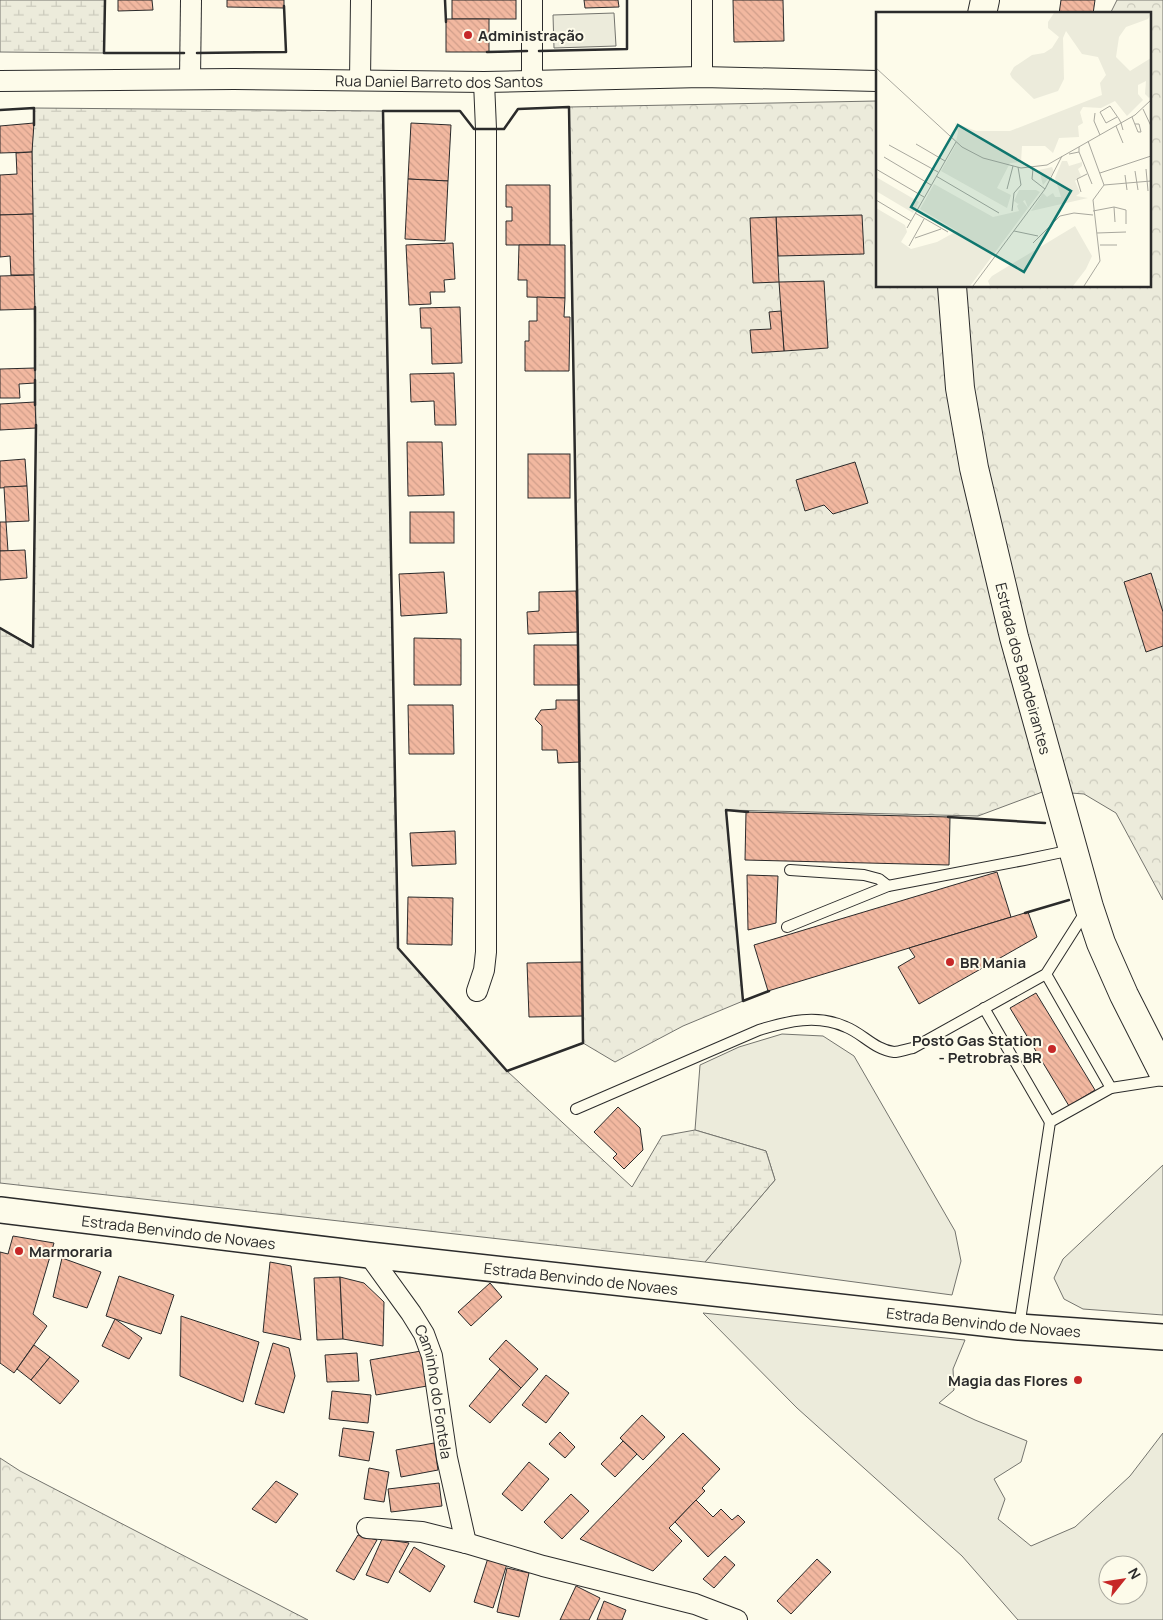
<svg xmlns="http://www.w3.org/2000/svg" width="1163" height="1620" font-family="Manrope,sans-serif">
  <defs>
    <pattern id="forest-crowns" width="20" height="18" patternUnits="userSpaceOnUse" patternTransform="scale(1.25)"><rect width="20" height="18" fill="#ecebdb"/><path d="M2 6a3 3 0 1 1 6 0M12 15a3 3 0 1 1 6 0" fill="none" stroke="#cbcabc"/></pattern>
    <pattern id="wetland-marsh" width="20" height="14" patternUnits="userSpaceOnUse" patternTransform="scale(1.25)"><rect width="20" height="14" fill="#ecebdb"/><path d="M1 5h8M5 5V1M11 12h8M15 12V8" fill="none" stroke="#cbcabc"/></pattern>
    <pattern id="building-back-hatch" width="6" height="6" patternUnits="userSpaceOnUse" patternTransform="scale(1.25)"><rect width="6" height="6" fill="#f2b8a0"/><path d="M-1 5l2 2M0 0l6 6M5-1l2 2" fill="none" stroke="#d09e8a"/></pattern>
  </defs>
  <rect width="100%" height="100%" fill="#fdfbea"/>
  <g fill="#ecebdb" stroke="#74746e" fill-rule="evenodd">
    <path d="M614,13L616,46L554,48L553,15Z"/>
    <path d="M782,1034L823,1036L854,1056L955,1231L961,1261L952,1295L705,1262L775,1180L766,1151L695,1130L700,1065L739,1047Z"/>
    <path d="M1163,1165V1315L1083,1309L1064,1299L1054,1278L1063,1259Z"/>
    <path d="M703,1313L965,1340L953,1369L954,1390L939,1403L975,1420L1027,1441L1021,1462L994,1479L1005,1499L998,1519L1031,1546L1075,1527L1130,1476L1163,1433V1620H1018L962,1556L797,1408ZM1108,1565H1138V1595H1108Z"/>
  </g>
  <g fill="url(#forest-crowns)" stroke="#74746e">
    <path d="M1117,0H1163V900L1116,813L1084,794L1045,791L978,816L726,810L743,1001L683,1026L615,1062L583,1043L578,645L569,107L877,101V286H1149V14H1110Z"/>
    <path d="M0,1458L20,1471L308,1620H0Z"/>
  </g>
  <g fill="url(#wetland-marsh)" stroke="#74746e">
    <path d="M0,0H105L104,53L0,52Z"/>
    <path d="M34,108L383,111L398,948L507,1071L632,1187L662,1136L695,1130L766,1151L775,1180L705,1262L0,1183V628L33,646L36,428L32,152Z"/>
  </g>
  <g fill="url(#building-back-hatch)" stroke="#2b2b2b">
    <path d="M118,0H152L153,10L118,11Z"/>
    <path d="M227,0H284V8L227,7Z"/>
    <rect x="452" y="0" width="64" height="19"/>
    <path d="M584,0H618L619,7L585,8Z"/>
    <path d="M733,0H783L784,41L734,42Z"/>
    <path d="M1061,0H1095L1093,14H1059Z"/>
    <rect x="446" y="19" width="43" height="33"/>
    <path d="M34,123L32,152L0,153V126Z"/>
    <path d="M411,123L451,125L448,181L408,179Z"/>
    <path d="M32,152L33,214L0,215V175L17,174L16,153Z"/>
    <path d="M408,179L448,181L445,241L405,239Z"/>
    <path d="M506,185H550V245H506V221H512V207H506Z"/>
    <path d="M33,214L34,275H11L10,256L0,257V215Z"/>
    <path d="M862,215L864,254L778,256L776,217Z"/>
    <path d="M776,217L779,282L753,283L750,218Z"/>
    <path d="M453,243L455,279L444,280L445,292H430L431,304L409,305L406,245Z"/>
    <path d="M519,245H565V298L527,297V280H518Z"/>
    <path d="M34,275L35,309L0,310V276Z"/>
    <path d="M824,281L828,348L784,351L779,282Z"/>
    <path d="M537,297L565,298L564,317H570L569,371H525V341H529V321H537Z"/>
    <path d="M460,307L462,363L432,364L431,328H421L420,308Z"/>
    <path d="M781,311L784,351L752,353L750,330L771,329L769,312Z"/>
    <path d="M35,368V383L19,384L20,398H0V369Z"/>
    <path d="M454,373L456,425H435L434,401L411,402L410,374Z"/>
    <path d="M35,402L36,428L0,430V404Z"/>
    <path d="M407,442H442L444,495L408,496Z"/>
    <rect x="528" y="454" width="42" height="44"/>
    <path d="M25,459L27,486L0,488V461Z"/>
    <path d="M855,462L868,503L833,514L824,505L805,511L796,480Z"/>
    <path d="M27,486L29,521L6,522L4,487Z"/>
    <rect x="410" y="512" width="44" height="31"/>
    <path d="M0,522H6L8,551H0Z"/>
    <path d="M25,550L27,578L0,580V551Z"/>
    <path d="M444,572L447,613L401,616L399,574Z"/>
    <path d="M1151,573L1163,612V646L1146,652L1124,582Z"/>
    <path d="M576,591L578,632L528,634L527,612L539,611V592Z"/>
    <path d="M414,638L461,639V685H414Z"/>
    <path d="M534,645H578L579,685H534Z"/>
    <path d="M556,700H579L580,762L558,763L557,750H542V726L535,719L541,710L556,709Z"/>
    <path d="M408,705H453L454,754H409Z"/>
    <path d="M746,812L950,817L949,865L745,860Z"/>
    <path d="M455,831L456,864L412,866L410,833Z"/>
    <path d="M997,872L1011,917L768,991L754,945Z"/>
    <path d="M747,875L778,876L776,923L748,930Z"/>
    <path d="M408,897L453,898L452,945L407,944Z"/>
    <path d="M1028,912L1037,937L919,1004L898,967L915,957L909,948Z"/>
    <path d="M582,962L583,1016L529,1017L527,963Z"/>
    <path d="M1036,993L1095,1090L1069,1106L1010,1008Z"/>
    <path d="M618,1107L640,1128L643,1150L624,1169L613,1158L617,1154L594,1132Z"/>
    <path d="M13,1236L54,1243L33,1314L47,1326L14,1373L0,1363V1252L8,1254Z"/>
    <path d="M62,1258L101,1272L87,1308L53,1297Z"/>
    <path d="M270,1262L291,1266L301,1340L263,1332Z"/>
    <path d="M119,1276L174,1295L161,1334L106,1316Z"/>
    <path d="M340,1277L343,1339L317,1340L314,1278Z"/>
    <path d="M340,1277L364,1283L384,1302L383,1346L343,1339Z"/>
    <path d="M490,1283L502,1297L471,1326L458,1312Z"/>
    <path d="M181,1316L259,1342L243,1402L180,1376Z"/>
    <path d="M115,1319L142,1338L129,1359L102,1346Z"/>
    <path d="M506,1340L538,1369L521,1388L489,1359Z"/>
    <path d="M273,1343L289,1348L295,1376L284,1413L255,1404Z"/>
    <path d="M34,1345L50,1357L31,1380L17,1369Z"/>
    <path d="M421,1351L427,1386L376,1395L370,1360Z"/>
    <path d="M357,1353L359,1381L327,1382L325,1355Z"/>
    <path d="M50,1357L79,1381L60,1404L31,1380Z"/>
    <path d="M500,1369L521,1388L490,1423L469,1406Z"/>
    <path d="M546,1375L569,1393L546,1423L522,1405Z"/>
    <path d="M332,1391L371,1395L368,1423L329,1419Z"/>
    <path d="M642,1415L665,1437L643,1460L620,1438Z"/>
    <path d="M343,1428L374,1432L369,1461L339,1456Z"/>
    <path d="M560,1432L575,1447L565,1458L549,1444Z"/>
    <path d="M683,1433L720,1469L702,1488L705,1491L669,1528L682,1541L653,1571L580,1539Z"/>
    <path d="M623,1441L637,1454L615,1477L601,1464Z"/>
    <path d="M434,1443L438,1470L401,1477L396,1450Z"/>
    <path d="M529,1462L549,1479L522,1511L502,1494Z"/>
    <path d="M369,1468L389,1472L384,1502L364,1499Z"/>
    <path d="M276,1481L298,1494L276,1523L252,1509Z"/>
    <path d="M439,1483L442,1506L391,1512L388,1489Z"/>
    <path d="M571,1494L589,1511L562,1539L544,1522Z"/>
    <path d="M696,1500L713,1517L721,1509L732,1520L738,1515L745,1522L708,1557L675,1522Z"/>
    <path d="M358,1535L377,1540L354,1580L336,1571Z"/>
    <path d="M382,1539L409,1543L388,1583L366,1575Z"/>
    <path d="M414,1547L445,1566L430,1592L399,1572Z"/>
    <path d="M725,1556L735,1565L714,1588L703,1579Z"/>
    <path d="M488,1558L507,1564L493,1608L474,1602Z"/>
    <path d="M817,1559L831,1572L791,1614L777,1601Z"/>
    <path d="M507,1568L529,1573L519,1617L497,1612Z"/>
    <path d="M576,1586L600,1598L589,1620H560Z"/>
    <path d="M604,1601L626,1610L622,1620H597Z"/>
  </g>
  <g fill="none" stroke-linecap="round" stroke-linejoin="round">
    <defs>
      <g id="service">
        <path d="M790,870L864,875L879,879L888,886"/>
        <path d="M787,927L888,886L1024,860L1072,850"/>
        <path d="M1046,974L1111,1088"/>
        <path d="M984,1008L1050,1122"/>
        <path d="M576,1109L759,1030C788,1021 817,1014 846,1027C862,1033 875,1050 894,1052C899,1052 907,1049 913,1048L1046,974L1086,911"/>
        <path d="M1019,1327L1050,1122L1111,1088L1163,1080"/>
      </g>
      <g id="minor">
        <path d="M532,0V81"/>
        <path d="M702,77V0"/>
        <path d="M190,79L191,0"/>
        <path d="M360,80L361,0"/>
        <path id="s1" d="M0,81L234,79L484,82L702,77L877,81"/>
        <path d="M477,991L484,970L486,952V129L484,82"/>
        <path id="s2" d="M369,1255L411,1313L424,1334L432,1356L447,1458L466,1543"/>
        <path d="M367,1528L422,1532L466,1543L543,1566L695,1604L737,1620"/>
      </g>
      <g id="tertiary">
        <path id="s3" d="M0,1210L369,1255L750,1297L1019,1327L1163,1337"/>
      </g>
      <g id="secondary">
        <path d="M982,14L985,0"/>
        <path id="s4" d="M952,286L960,388L974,468L1014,637L1089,907L1101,943L1124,995L1163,1072"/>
      </g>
    </defs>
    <use href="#service" stroke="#2b2b2b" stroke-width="12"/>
    <use href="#minor" stroke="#2b2b2b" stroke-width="22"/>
    <use href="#tertiary" stroke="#2b2b2b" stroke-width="28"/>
    <use href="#secondary" stroke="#2b2b2b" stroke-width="30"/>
    <use href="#service" stroke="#fdfbea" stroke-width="10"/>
    <use href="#minor" stroke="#fdfbea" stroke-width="20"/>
    <use href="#tertiary" stroke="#fdfbea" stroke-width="25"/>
    <use href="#secondary" stroke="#fdfbea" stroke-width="28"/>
    <g stroke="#2b2b2b" stroke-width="2.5">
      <path d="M105,0L104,53H184"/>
      <path d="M445,0L446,22"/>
      <path d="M539,51L627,49V0"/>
      <path d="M487,52L527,51"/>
      <path d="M197,53L286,52L284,6"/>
      <path d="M569,107L578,645L583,1043L507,1071L398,948L383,111H460L474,129H504L518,109Z"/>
      <path d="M0,110L34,108V125"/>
      <path d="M35,307V370"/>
      <path d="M35,405V380"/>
      <path d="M0,628L33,647L36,425"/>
      <path d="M748,812L726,810L743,1001L769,991"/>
      <path d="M948,817L1045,823"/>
      <path d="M1025,913L1069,900"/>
    </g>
  </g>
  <g fill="#c62828" stroke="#fdfbea" stroke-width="2">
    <circle cx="468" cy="35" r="5"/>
    <circle cx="950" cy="962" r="5"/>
    <circle cx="1052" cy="1049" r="5"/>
    <circle cx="19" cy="1251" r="5"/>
    <circle cx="1078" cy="1380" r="5"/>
  </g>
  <g text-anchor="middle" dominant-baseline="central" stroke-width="4" stroke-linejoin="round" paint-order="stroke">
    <g font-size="15" font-weight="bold" fill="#2b2b2b" stroke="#fdfbea" text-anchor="start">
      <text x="478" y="35">Administração</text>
      <text x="960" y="962">BR Mania</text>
      <text x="1042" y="1040" text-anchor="end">Posto Gas Station<tspan x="1042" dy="17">- Petrobras BR</tspan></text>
      <text x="29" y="1251">Marmoraria</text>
      <text x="1068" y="1380" text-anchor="end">Magia das Flores</text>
    </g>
    <g font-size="15" fill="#2b2b2b" stroke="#fdfbea">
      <text stroke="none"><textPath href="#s1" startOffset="439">Rua Daniel Barreto dos Santos</textPath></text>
      <text stroke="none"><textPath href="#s4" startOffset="390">Estrada dos Bandeirantes</textPath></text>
      <text stroke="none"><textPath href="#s3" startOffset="180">Estrada Benvindo de Novaes</textPath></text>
      <text stroke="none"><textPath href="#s3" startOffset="585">Estrada Benvindo de Novaes</textPath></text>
      <text stroke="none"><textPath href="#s3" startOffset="990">Estrada Benvindo de Novaes</textPath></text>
      <text stroke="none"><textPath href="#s2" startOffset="155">Caminho do Fontela</textPath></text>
    </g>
  </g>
  <g transform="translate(876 12)">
    <rect width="275" height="275" fill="#fdfbea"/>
    <path d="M186,149H191L193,154L206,150V154L202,157L205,164L199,169L204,181L200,184L212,186L155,199L167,181L171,185L177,181L179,185H185L179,166ZM176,155L178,160L167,173L163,158ZM143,178H160L164,180L152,196L149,188L142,192L138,189Z" fill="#ecebdb"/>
    <path d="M178,1H275L272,7L250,15L243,25L240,45L254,59L275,46V84L273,86L269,82L270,69L262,73V82L267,88L251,104L239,89L225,96L207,95L204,100L207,111L202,114L203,125L183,126L177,141L169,134H146L145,150L134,151L121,176L135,183L131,196L65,159L79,134L82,120L79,111L100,119H134L226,83L224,71L230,63L222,45L206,42L190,19L187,26L188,67L182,79L158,87L136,66L134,62L138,55L156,43L168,41L176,36L183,25L172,16V10ZM199,214L216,244L210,257L197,274H114L112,269L116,264Z" fill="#ecebdb"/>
    <path d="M0,165L43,190L37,201L0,179ZM58,172L117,205L143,199L141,194L146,188L152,196L94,274H0V196L29,213L31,220L25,230L35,237L61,230L81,219L44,197Z" fill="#ecebdb"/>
    <path fill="none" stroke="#a9a89e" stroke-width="1" d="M0,56L86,135L107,146L145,156L171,153L259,103L275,88M267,97L275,114M219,101L218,109L224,123M241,105L230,111L224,100L234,94L243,107L245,111L247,118M256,105L262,120H265L263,112H259M240,114L247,131M212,129L228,173M40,132L69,149M13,133L62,160M203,140L216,172M193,142L203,140V135M8,145L55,173M0,157L48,185M157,157L156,167L169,177M270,157L272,179M259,159L262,178M224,161L275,144M249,163L251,178M60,164L123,201M228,173L275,169M131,177L137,154M205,180L201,167L211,162M0,188L35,209M238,195L239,210M136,199L138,181L145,173L142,155M217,199L238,195L250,198V212M39,201L72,220M31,216L80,130M138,219L162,224M221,221L250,220M39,226L65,217M157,231L184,204L198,201L217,203M224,233H241M33,234L48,207M97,274L169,177L186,144M208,274L224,249L217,188L228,173"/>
    <path fill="#0f766e" fill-opacity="0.15" stroke="#0f766e" stroke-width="2.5" d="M82,113L195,179L148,260L35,195Z"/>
    <rect width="275" height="275" fill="none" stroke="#2b2b2b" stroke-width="2.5"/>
  </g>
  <g transform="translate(1123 1580) rotate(60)"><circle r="24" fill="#fdfbea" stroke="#a9a89e"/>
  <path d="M0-4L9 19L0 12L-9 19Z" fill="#c62828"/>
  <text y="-8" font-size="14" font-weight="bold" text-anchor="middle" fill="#2b2b2b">N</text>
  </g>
</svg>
